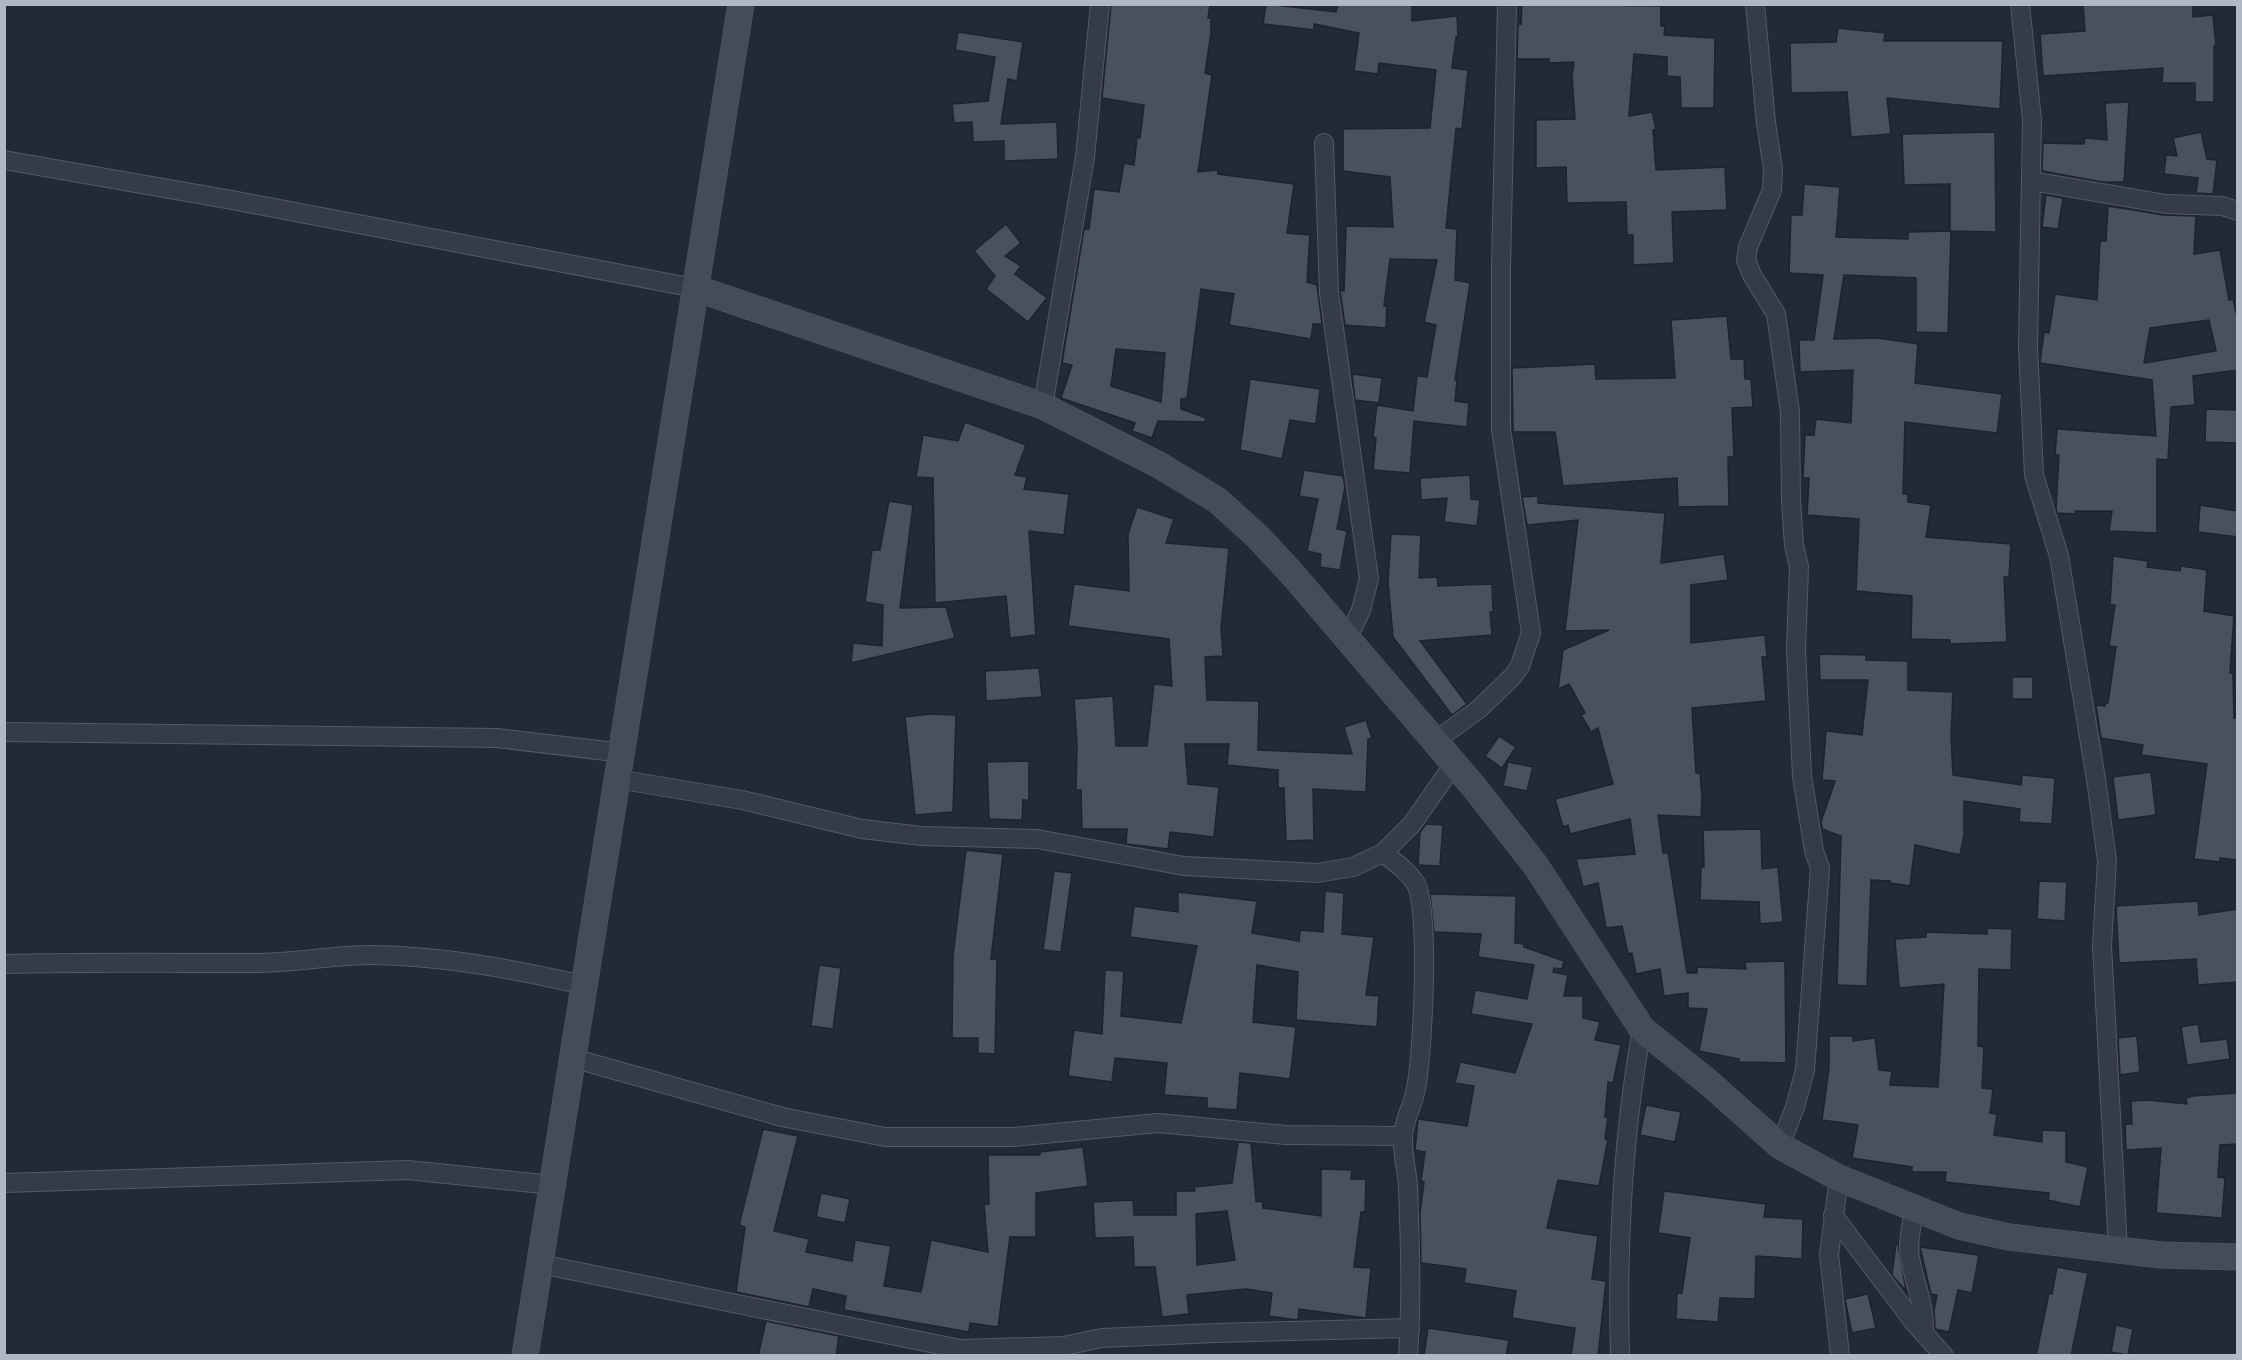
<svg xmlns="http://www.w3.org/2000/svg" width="2242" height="1360" font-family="Poppins,sans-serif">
  <rect width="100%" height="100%" fill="#232a37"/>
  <g fill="#495160" stroke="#1e232e" stroke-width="1.5" fill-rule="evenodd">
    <path d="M1111,4H1210L1208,18H1211V33L1205,73L1212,75L1198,172L1218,170V174L1294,184L1287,233L1310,235L1307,282L1317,285L1322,324H1313L1311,339L1229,325L1234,294L1201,289L1187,398L1181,399V409L1206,418L1205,422L1158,421L1152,438L1132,431L1135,423L1061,398L1072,365L1062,363L1084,229H1089L1094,189L1119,192L1124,163L1134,165L1137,137L1140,138L1144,105L1102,98ZM1116,349L1165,353L1161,402L1111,386Z"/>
    <path d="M1266,4L1336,12L1338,4H1412V21L1457,16L1458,36L1456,37L1452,68L1468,70L1462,129L1456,128L1446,228L1457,229L1455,280L1470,283L1455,380H1457L1455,401L1469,403L1467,427L1414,421L1410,473L1373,470L1376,438L1373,437L1377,405L1413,411L1417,376L1427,377L1436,325L1424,322L1437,260L1390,259L1384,306H1387L1386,328L1345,325L1340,290L1344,291L1346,226L1393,227L1390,177L1343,171V129L1430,128L1436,70L1379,63L1378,74L1354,71L1359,33L1314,24V30L1263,24Z"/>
    <path d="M1522,4L1661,6V26H1665L1664,35L1715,38L1714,108H1681L1680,77L1667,76V57L1634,54L1629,116L1652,112L1656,129L1653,130L1656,170L1725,167L1727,210L1672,212L1674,263L1633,265V235H1627L1626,202L1567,203L1566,167L1536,168V120L1575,119L1572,77L1574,62L1549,63V59H1517L1518,24H1521Z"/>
    <path d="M2083,4H2193V17L2213,15L2216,46H2214V102H2195V83H2162L2163,68L2043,76L2040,34L2085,31Z"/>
    <path d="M1838,28L1885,33L1884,41H2003L2000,109L1887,98L1891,134L1851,137L1847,92L1791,93L1790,43L1836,42Z"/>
    <path d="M958,32L1023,42L1017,81L1008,79L1001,124L1057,122L1058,159L1004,161V141L973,142L972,122L954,123L952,104L988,101L995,57L955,50Z"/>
    <path d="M2129,102L2124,182H2102L2042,171L2043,143L2084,144L2085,138L2107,140L2105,103Z"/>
    <path d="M1995,132L1996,232L1951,231L1948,333L1916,332V278L1844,275L1834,339L1878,338L1918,344L1915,383L2002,394L1997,433L1905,422L1903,494H1908V502L1931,505L1926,537L2011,544L2009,577H2004L2007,642L1950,644V640L1911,639L1912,596L1856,591L1859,519L1807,515L1809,478H1803L1805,435H1814L1816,419L1851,423L1853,370L1800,372L1799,340H1814L1823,275L1789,273L1791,215H1802L1804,184L1840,187L1836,237L1908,239V232L1950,231V184L1904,185L1902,134Z"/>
    <path d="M2201,132L2207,159L2217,160L2213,194L2196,193L2198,178L2164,174L2166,155L2177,156L2173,138Z"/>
    <path d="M2046,195L2063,198L2058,229L2042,227Z"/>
    <path d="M2108,206L2164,215L2196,216L2194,254L2220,250L2229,300L2233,299L2238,321V370L2193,376L2195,405L2171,407L2168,460L2157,459V533L2109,531L2112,511H2075V514L2057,513L2056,508L2059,455H2055L2057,429L2156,436L2152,380L2040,363L2044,332L2049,333L2055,294L2097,300L2100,241H2106ZM2209,320L2216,351L2144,363L2150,328Z"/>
    <path d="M1006,224L1021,243L1005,256L1021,266L1015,274L1047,298L1028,322L986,289L995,276L974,251Z"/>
    <path d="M1727,316L1731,359H1744L1745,379H1751L1753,407L1732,408L1734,457H1728L1729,506L1678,507L1677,478L1563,486L1555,432H1513L1512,368L1595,364L1596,379L1675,378L1671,320Z"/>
    <path d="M1352,374L1382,378L1379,403L1355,400Z"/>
    <path d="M1250,379L1320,389L1316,424L1290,420L1282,459L1240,450Z"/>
    <path d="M2206,409L2238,410V443L2205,442Z"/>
    <path d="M965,422L1026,445L1015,475L1027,477L1024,489L1069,494L1064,535L1029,531L1036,635L1010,638L1006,596L935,603L933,478L916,477L923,435L958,441Z"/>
    <path d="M1304,470L1343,476L1345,487L1337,529L1347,531L1340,570L1320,567L1321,554L1307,551L1318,499L1299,496Z"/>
    <path d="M1470,475L1471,499L1480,500L1477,526L1444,522L1447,498L1421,500L1420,478Z"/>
    <path d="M1538,496V503L1665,513L1661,563L1724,554L1728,580L1691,585V643L1765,635L1767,657H1762L1766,701L1692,708L1696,773H1700L1702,798L1701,817L1658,815L1663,853H1668L1687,973H1697V967L1746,969L1745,962L1785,961L1786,1063L1739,1062V1059L1699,1051L1707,1009L1688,1008V993L1664,996L1660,969L1636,974L1632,953L1628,954L1622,926L1606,928L1598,883L1583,887L1576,859L1635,854L1630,819L1570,834L1568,825L1563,827L1555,799L1613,784L1598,728L1591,732L1581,715L1585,713L1569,684L1558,689L1563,650L1609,630L1565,631L1578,520L1527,525L1522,497Z"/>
    <path d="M889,501L913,505L900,608L946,607L955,638L851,663L853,643L882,646L883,605L865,602L872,550H880Z"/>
    <path d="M2200,505L2238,511V537L2198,532Z"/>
    <path d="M1137,507L1174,519L1166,543L1229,548L1221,629L1223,656L1205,657L1207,700L1259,701L1258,750L1352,754L1344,727L1366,720L1372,738L1368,739L1366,792L1313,789L1314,840L1286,841L1284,788H1278V770L1227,765L1229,744H1185L1188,784L1219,787L1214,837L1170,832L1168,849L1126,844L1127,829H1082L1081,790H1076L1077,745L1074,699L1113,696L1116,746H1147L1154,684L1172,686L1169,639L1068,626L1074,584L1129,591L1128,534Z"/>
    <path d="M1391,534L1421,535L1419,578L1437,577L1438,586L1492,584L1493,612H1490L1492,635L1420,641L1467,704L1452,715L1393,637L1388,581Z"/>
    <path d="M2113,556L2148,561L2147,567L2180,571L2181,566L2207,570L2204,611L2234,616L2230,673H2233L2234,718H2238V860L2220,858V862L2194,859L2207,764L2141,755L2143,745L2101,738L2096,705L2105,706V703H2108L2116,647L2109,646L2115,605H2110Z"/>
    <path d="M1819,654L1866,655V660L1908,661V690L1953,692L1951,735L1953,775L2021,785L2022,775L2055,778L2052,824L2019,822L2020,809L1964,801V835L1960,855L1915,845L1910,886L1890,883V881L1871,880L1867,986L1837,985L1841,836L1822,829L1821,822L1835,781L1822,780L1826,731L1862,735L1868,680H1820Z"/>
    <path d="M1039,668L1042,697L986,701L985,671Z"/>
    <rect x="2012" y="677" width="21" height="22"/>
    <path d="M930,714L956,715L953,812L915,815L905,717Z"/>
    <path d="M1499,736L1516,747L1502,768L1485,756Z"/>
    <path d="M1029,761V800H1023L1022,820L989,819L987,762Z"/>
    <path d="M1508,762L1533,767L1527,791L1503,786Z"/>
    <path d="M2151,772L2156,815L2118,820L2113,777Z"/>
    <path d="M1426,824L1443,825L1440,866L1418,865L1420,832Z"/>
    <path d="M1761,829L1762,869L1778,867L1783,922L1760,924L1759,902L1700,900L1701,867H1704L1703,830Z"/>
    <path d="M966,850L1003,854L991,959H997L995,1054L978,1053V1038H952L953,956Z"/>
    <path d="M1054,871L1072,873L1061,952L1043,950Z"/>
    <path d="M2039,881L2067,882L2065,921L2037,919Z"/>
    <path d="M1325,891L1344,893L1342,934L1374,937L1366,995L1379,996L1377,1027L1296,1020L1298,972L1257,965L1253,1022L1296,1027L1290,1079L1240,1073L1237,1110L1207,1108V1098L1164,1095L1167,1063L1115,1058L1112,1082L1068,1076L1074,1030L1102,1034L1105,970L1124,971L1121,1016L1181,1023L1197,946L1130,937L1134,906L1178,912V892L1257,901L1252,933L1299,941L1300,930L1323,932Z"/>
    <path d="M1430,894L1516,896L1515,943L1524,944V947L1564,961L1562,969L1554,968L1553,972L1568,975L1564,996H1583V1018L1600,1022L1595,1040L1621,1045L1613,1083L1608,1082L1605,1117H1608L1605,1139H1608L1599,1186L1558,1180L1547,1228L1598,1236L1592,1279L1606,1281L1598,1356H1571L1575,1328L1512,1318L1516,1291L1464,1283L1466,1269L1421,1263L1420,1213L1424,1182L1421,1181L1425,1152L1415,1150L1418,1119L1467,1126L1474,1086L1455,1083L1460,1062L1515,1073L1532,1024L1471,1014L1475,990L1527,999L1534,965L1478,957L1481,934L1434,932Z"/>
    <path d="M2198,901L2199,915L2238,909V982L2198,985L2196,959L2119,963L2116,906Z"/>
    <path d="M1987,928L2012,929L2011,970L1979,969L1978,1046L1984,1047L1982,1088L1993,1089L1990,1113L1997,1114L1994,1135L2042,1142V1130L2066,1131V1162L2088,1167L2080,1207L2048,1200L2049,1193L1945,1182L1946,1172H1912V1167L1852,1158L1858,1125L1822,1120L1829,1068V1036H1853V1041L1875,1038L1879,1070L1892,1071L1890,1085L1938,1087L1944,984L1899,988L1895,939L1926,937V932L1987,934Z"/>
    <path d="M819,965L841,968L833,1029L811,1026Z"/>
    <path d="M2198,1024L2201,1042L2227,1039L2230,1059L2187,1065L2181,1027Z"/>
    <path d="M2137,1036L2140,1072L2120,1075L2118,1038Z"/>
    <path d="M2238,1093V1144L2220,1145L2218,1177L2225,1178L2222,1218L2156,1213L2161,1148L2126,1150L2125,1124H2132L2131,1101L2147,1100L2187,1104L2186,1098L2192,1096Z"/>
    <path d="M1646,1105L1681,1112L1675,1142L1640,1135Z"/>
    <path d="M763,1129L798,1136L774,1231L809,1239L806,1252L852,1261L855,1240L891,1246L884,1286L921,1292L931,1240L988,1252L984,1204H989L988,1155H1040V1152L1083,1147L1088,1186L1036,1193V1237H1010L998,1327L970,1323L969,1332L844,1310L846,1296L813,1289L809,1307L736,1292L745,1227L739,1225Z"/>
    <path d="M1238,1142L1251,1143L1256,1202L1262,1201L1263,1208L1321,1216V1169L1352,1170L1351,1179H1366L1365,1212H1361L1354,1267L1371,1268L1366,1318L1299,1309L1298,1320L1269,1316L1272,1293L1246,1289L1187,1295L1189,1314L1162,1317L1155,1267H1134L1133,1237L1095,1238L1093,1202L1133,1200L1134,1215H1176V1191H1195L1194,1187L1232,1183ZM1227,1211L1235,1260L1197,1265L1196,1214Z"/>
    <path d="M1664,1191L1766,1204L1764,1217L1803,1219L1802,1259L1756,1256L1755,1299L1720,1298L1718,1322L1676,1319L1677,1293H1682L1690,1238L1658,1233Z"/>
    <path d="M821,1193L850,1199L845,1223L816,1217Z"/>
    <path d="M1896,1244H1898L1906,1291L1892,1275Z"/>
    <path d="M1920,1247L1979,1255L1972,1293L1958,1290L1949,1332L1935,1329L1934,1310L1937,1295L1931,1294Z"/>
    <path d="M2057,1267L2088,1273L2071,1356H2036L2049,1293L2052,1294Z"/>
    <path d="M1868,1294L1876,1328L1852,1333L1845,1299Z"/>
    <path d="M766,1321L839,1336L836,1356H758Z"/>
    <path d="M2116,1325L2133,1329L2128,1355L2111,1352Z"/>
    <path d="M1428,1328L1509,1340L1506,1356H1424Z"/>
  </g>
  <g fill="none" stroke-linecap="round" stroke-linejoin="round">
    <defs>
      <g id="street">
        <path d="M1755,4L1766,123L1773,169L1772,190L1748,247L1746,260L1752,275L1776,314L1790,412L1791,501L1794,545L1799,567L1796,649L1802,776L1814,851L1820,868L1805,1070L1795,1107L1780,1146"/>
        <path d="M2020,4L2032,120L2028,347L2034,475L2059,556L2096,779L2107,861L2102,945L2118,1250"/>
        <path d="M1324,143L1329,293L1369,579L1361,610L1347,640"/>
        <path d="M4,160L232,200L695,288"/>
        <path d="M2032,181L2166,204L2222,206L2238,211"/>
        <path d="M1043,406L1085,157L1100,4"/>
        <path d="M4,732L497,738L623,753"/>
        <path d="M1435,741L1479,709L1513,676L1520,666L1531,633L1501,429V267L1507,4"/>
        <path d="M617,779L742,800L862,829L922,836L1037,839L1184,866L1317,873L1353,867L1383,853L1412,824L1454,764"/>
        <path d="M1383,853C1395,862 1408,871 1416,884C1430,911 1423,1060 1415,1093C1412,1107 1403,1122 1403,1137C1402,1153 1407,1170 1408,1187C1410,1243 1412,1300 1408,1356"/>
        <path d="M4,964C88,962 171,963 254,963C294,963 333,955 372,955C444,956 513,969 583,985"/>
        <path d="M572,1058L782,1117L885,1137H1013L1158,1123L1286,1135L1403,1136"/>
        <path d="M1839,1178L1829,1254L1840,1356"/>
        <path d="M4,1183L408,1170L552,1185"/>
        <path d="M1914,1210C1912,1226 1907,1242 1910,1258C1915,1287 1925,1302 1924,1334"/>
        <path d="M1833,1215L1913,1321L1944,1356"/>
        <path d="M540,1264L960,1349L1064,1346L1102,1338L1215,1333L1410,1328"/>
        <path d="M1620,1356C1617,1245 1622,1138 1642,1029"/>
      </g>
      <g id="secondary">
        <path d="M695,288L1043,406L1159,465L1217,500L1258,537L1294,576L1474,787L1536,866L1642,1029L1708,1082L1780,1146L1839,1178L1959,1226L2009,1237L2161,1255L2238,1257"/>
        <path d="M525,1356L741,4"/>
      </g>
    </defs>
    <use href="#street" stroke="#545a65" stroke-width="20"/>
    <use href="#secondary" stroke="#545a65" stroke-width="27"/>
    <use href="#street" stroke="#363c47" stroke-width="18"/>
    <use href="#secondary" stroke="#454b5a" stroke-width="26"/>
  </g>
  <rect width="2242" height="1360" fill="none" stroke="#b1b7c3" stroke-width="12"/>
</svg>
